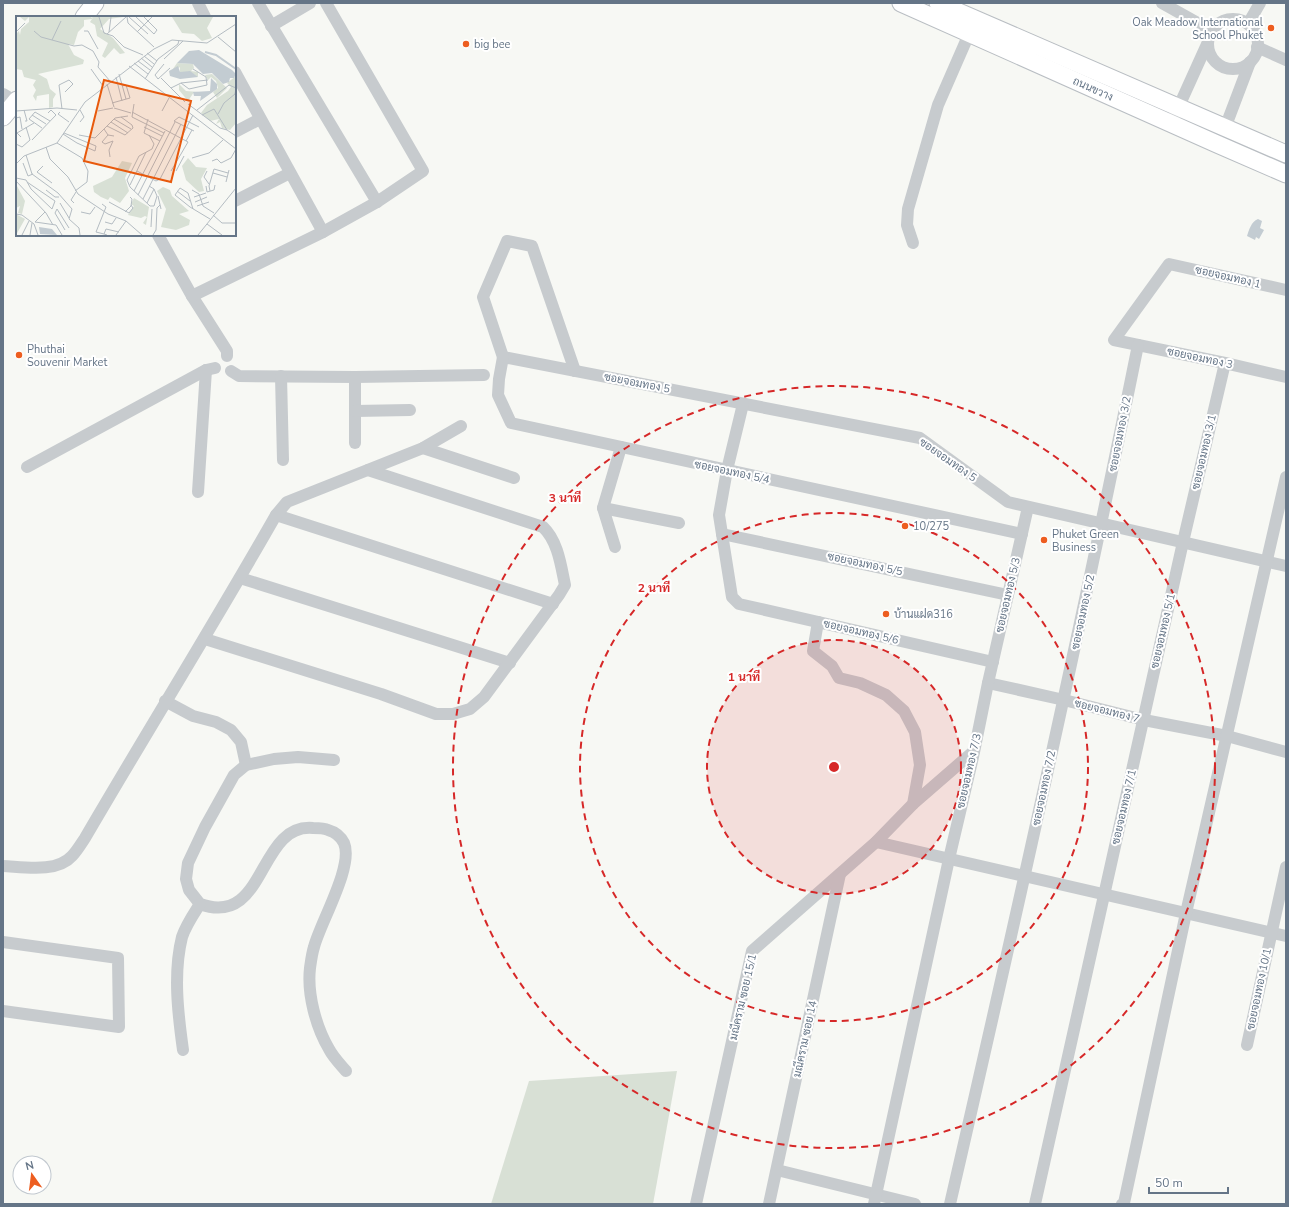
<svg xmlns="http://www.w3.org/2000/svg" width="1289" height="1207" font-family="'Nunito Sans',Sarabun,sans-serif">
  <rect width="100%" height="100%" fill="#f7f8f4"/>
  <path fill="#d8e0d5" d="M677,1071L653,1204H491L529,1081Z"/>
  <path fill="#c3ccd2" d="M1258,219L1262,221L1260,228L1264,230L1259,239L1256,237L1255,240L1247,236C1249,230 1251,222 1258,219Z"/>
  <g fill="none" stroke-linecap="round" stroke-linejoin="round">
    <defs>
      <g id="secondary">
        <path d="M901,3L1217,144L1286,174"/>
        <path d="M938,3L1286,154"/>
        <path d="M84,17L95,3"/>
        <path d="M3,117L17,100"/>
      </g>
    </defs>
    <use href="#secondary" stroke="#b9bec3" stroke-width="19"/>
    <g stroke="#c7cbce" stroke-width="12">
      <path d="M198,3L205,17"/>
      <path d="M258,3L377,202"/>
      <path d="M1162,3L1212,31"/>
      <circle cx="1233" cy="44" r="25"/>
      <path d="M1248,24L1260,3"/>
      <path d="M271,26L310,3"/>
      <path d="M1257,47L1286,60"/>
      <path d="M235,72L323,232"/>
      <path d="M3,94L8,97"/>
      <path d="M1175,115L1208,42"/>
      <path d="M1225,128L1250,62"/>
      <path d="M235,132L260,119"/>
      <path d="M235,201L290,173"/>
      <path d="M158,235L192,296L227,351V356"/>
      <path d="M913,243L907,225L908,209L938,105L969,34"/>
      <path d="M1286,290L1169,264L1114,340L1225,363L1286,377"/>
      <path d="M192,296L323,232L377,202L423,171L326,3"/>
      <path d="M503,357L920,438L1008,502L1286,566"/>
      <path d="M503,357L499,379L498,395L511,423L1022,534"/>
      <path d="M503,357L483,297L507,241L532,246L575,371"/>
      <path d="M231,371L239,376L355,377L484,375"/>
      <path d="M281,376L283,460"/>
      <path d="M355,377V443"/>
      <path d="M743,404L727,470L719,515L732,597L739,604L993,662"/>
      <path d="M355,411L410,410"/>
      <path d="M423,448L514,478"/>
      <path d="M27,467L206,370L215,368"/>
      <path d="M198,492L206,370"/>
      <path d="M603,508L679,523"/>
      <path d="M276,515L553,604"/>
      <path d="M722,534L1008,595"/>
      <path d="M615,547L603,508L621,447"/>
      <path d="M240,578L510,663"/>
      <path d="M205,639L381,694L436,714H453L470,709L484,697L559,595L565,585C561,566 558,541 543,527L368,470"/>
      <path d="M988,683L1064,700L1144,720L1227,736L1286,752"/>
      <path d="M165,701L193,716L216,722L231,730L241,742L246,765"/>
      <path d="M334,760L298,757L274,759L246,765L234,775L205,827L188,863L186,879L189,890L200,904C267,928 257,823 313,828C318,828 324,828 328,830C335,832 341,837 344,843C354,866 320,923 314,947C312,953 311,961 310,968C307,994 316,1027 329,1049C333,1057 340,1064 346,1071"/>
      <path d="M913,804L974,751"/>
      <path d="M876,842L1286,936"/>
      <path d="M3,866C24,867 57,873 72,856C77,851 81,844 85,838C148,730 214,624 276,515L287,502L423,448L461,426"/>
      <path d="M3,942L118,958L119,1027L3,1011"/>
      <path d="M1247,1045L1286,867"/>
      <path d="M183,1050C178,1014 173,973 182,937C186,925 193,915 200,904"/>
      <path d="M777,1170L915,1204"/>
      <path d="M696,1204L752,951L876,842L913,804L920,765L915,732L904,711L886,695L860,683L839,678L832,666L813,651L818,622"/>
      <path d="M769,1204L840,874"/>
      <path d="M874,1204L949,859L973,757L988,683L1028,507"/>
      <path d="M950,1204C1016,918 1080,632 1138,345"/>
      <path d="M1035,1204L1183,542L1225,363"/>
      <path d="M1122,1204L1124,1203L1186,913L1286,477"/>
    </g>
    <use href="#secondary" stroke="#fff" stroke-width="17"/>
  </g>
  <circle cx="834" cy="767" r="127" fill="#d62828" fill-opacity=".12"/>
  <g fill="none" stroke="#d62828" stroke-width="2" stroke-dasharray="7 5">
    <circle cx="834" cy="767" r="127"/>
    <circle cx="834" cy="767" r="254"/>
    <circle cx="834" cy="767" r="381"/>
  </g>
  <g fill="#ed5d1f" stroke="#fff" stroke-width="1.5">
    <circle cx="1271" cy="28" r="4"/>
    <circle cx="466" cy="44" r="4"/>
    <circle cx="19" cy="355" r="4"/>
    <circle cx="905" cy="526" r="4"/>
    <circle cx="1044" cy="540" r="4"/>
    <circle cx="886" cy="614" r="4"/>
  </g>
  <g text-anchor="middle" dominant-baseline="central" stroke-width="4" stroke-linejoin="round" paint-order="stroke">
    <g font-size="11" fill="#657587" stroke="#fff" text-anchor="start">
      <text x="1263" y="22" text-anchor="end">Oak Meadow International<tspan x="1263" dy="13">School Phuket</tspan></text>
      <text x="474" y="44">big bee</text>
      <text x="27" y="349">Phuthai<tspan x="27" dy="13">Souvenir Market</tspan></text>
      <text x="913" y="526">10/275</text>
      <text x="1052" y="534">Phuket Green<tspan x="1052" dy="13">Business</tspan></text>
      <text x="894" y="614">บ้านแฝด316</text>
    </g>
    <g font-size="11" fill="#657587" stroke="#fff">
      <text transform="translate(1093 89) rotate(24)">ถนนขวาง</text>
      <text transform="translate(1228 277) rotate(13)">ซอยจอมทอง 1</text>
      <text transform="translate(1200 358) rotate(12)">ซอยจอมทอง 3</text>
      <text transform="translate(637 383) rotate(11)">ซอยจอมทอง 5</text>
      <text transform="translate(1120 434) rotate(-79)">ซอยจอมทอง 3/2</text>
      <text transform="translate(1204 452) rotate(-77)">ซอยจอมทอง 3/1</text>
      <text transform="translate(948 460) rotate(35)">ซอยจอมทอง 5</text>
      <text transform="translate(732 472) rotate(12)">ซอยจอมทอง 5/4</text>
      <text transform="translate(865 564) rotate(12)">ซอยจอมทอง 5/5</text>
      <text transform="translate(1008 595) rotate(-77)">ซอยจอมทอง 5/3</text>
      <text transform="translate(1083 612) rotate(-78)">ซอยจอมทอง 5/2</text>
      <text transform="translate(1163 631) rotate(-77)">ซอยจอมทอง 5/1</text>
      <text transform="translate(861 632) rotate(13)">ซอยจอมทอง 5/6</text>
      <text transform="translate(1107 711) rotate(14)">ซอยจอมทอง 7</text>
      <text transform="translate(969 771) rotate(-77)">ซอยจอมทอง 7/3</text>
      <text transform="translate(1044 788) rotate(-78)">ซอยจอมทอง 7/2</text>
      <text transform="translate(1124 807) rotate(-77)">ซอยจอมทอง 7/1</text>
      <text transform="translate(1259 989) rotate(-78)">ซอยจอมทอง 10/1</text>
      <text transform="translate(743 997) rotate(-77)">มณีคราม ซอย 15/1</text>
      <text transform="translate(805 1039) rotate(-78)">มณีคราม ซอย 14</text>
    </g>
  </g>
  <g transform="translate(16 16)">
    <rect width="220" height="220" fill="#f7f8f4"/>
    <path d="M4,1H75L77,3L76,1H107L93,3L84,13L97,22L109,37L104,38L98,32L89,42L86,40L92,27L81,20L79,9L74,6L76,3L68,4V10L62,16L58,29L52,28L58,39L68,44L67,48L22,58L31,63L34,73L40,78L37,83V91L33,92V78L21,80L20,85L17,80L20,74L17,69L20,64L8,61L6,54L0,53V18L3,15L4,19L5,13L13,6V1L9,5ZM156,1H197L191,12L196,22L186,25L178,18L166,17ZM161,47L177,48L178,52L175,55L182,56V61L174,56H164V51L160,54L157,53ZM196,58L211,72L201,82L197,76L202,72L200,65L195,61L192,64L189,59ZM220,60V107L214,114L206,112L204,106L200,108L203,103L194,105L185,97L191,89L212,75L215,71L211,67ZM163,68L170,75L183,76H178L172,85L163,74ZM172,142L180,151L191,152L185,163L188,175L183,176L170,164L166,150ZM106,145L116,147L109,162L113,175L104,187L94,181L92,184L85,181L78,176L77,170L96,161ZM1,170L9,185L6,198L2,197L4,190L0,192ZM147,171L154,174L156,180L173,195L163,198L174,204L173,209L160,214L145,211L150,193L141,175ZM118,182L133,191L130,209L127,207L131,201L129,200L125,202L112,199L118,190L115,188ZM0,198L9,203L0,219Z" fill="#d8e0d5"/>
    <path d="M183,34L216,54L220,58L218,62H214L213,66L207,68L196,57L187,58L177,48L161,47L173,35ZM162,50L164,56L174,55L182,61L164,63L154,60L153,55ZM195,62L201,68V73L184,85L185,80H178L177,76L194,75ZM23,211L36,213L41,219L24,218Z" fill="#c3ccd2"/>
    <path fill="none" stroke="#c3ccd2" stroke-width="2" d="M189,36L200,39L220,53"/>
    <path fill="none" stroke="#b4bcc2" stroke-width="1" d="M83,1L88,17L97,20L108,31L127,39M111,1L112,7L138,31M113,1L132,18M120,1L138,18L141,14L128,1M18,15L25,21L58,30L66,29L77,35L83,46L82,51L94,65M68,15H72L82,33M0,16L9,7M93,16L95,1M121,16L136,1M91,18L110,1M202,21L220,36M36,24L45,5M131,37L141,45M128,40L138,48M125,42L136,51M148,43L167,25M122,45L134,54M118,47L132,58M148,48L139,59L142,63L154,52M113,50L220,133M75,53L87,70M103,58L110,83M100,61L106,85M145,62L169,86M129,63L142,43L162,28L163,24M165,67L173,73L191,69L190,61L177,53M91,68L98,91M155,72L165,67L192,64M96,87L114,82L110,69L106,70M118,88L116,101L148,117M172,88L204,112L211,114M98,92L115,97M46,93L43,69L53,64L57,68L49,76M8,94L11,105H9M64,94L68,101L64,106M181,94L213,69L220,72M0,95L41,92L61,94M82,95L97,92M146,95L153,82M44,96L42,98L53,106M116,96L172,126L155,155M202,98L208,87L219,78L220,72M16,99L30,108M186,99L198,93L211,114L220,120M0,102L4,101L6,113M98,103L115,113M132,103L128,117L144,125M95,106L112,117M91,110L109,119L117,112L116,109L105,101M10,111L14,124M128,111L146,120M26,112L13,103L19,96L34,105M88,113L92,119L98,120M178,115L158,105L163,101L183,111M47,118L61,127L79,135L80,130L48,117M63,119L79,122L99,102L112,100M92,119L86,126L89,128L97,125L93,134L94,141M133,119L138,128L136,133L123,140L111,164L114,171L134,190H138L141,180L138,173L133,170M5,121L1,117L18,107M16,124L40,99L35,94L32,97M170,125L176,114M41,127L66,142L72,155L71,166L59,175M0,128L6,131L14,124M30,131L34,143L52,161L62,178L92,198L110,205L126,219M10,139L16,158L42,177L56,193L53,203L63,212L64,219M176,142L193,137L207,124M196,145L201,143L205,147L215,142L220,133M7,147L12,160L17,158M0,148L8,140L41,127L69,86L138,33L156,24L191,27L220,8M27,150L21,156L36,167M121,155L140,165L144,163L177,99M160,155L168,140M191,155L188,161L193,168M197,157L211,161M0,162L10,164L15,173L36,193L39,185L11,166M0,165L30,197L37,209M210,166L213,154M114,169L130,136M190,170L191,176L198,174L199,169M30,174L39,181H43M176,174L183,178L187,190L198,197M118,175L149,115M161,175L174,185M194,175L193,170L198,153L212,157M122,179L159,106M142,180L145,193M178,181L190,177M127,183L165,108M93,186L113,197L117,192L115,189M179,186L191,181M44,187L53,202M58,187L55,184L60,176M131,187L138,173M86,188L90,191L80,216L88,218M181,190L193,186M177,193L172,177L164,172L159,179L174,191L194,203M65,196L74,198L79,191M109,196L115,190L116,183L114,181M0,198L6,199L18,208L22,219M197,199L206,207H220M19,206L40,209L46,219M19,206L29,196M89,206L96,208L100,202M191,208L206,219M135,211L136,193M49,214L39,197L41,193L53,212M6,219L13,205M14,219L16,207M91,219L88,218L90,213L103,216M100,219L110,205M137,219L140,214L141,192L144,189M182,219L220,172"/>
    <path fill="#e8590c" fill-opacity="0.15" stroke="#e8590c" stroke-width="2" d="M88,64L175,85L155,166L68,145Z"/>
    <rect width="220" height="220" fill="none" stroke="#657587" stroke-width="2"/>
  </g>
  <circle cx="834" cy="767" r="6" fill="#d62828" stroke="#fff" stroke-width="2"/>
  <g font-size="12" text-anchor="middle" font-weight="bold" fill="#d62828" stroke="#fff" stroke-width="4" stroke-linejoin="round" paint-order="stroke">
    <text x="565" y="502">3 นาที</text>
    <text x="654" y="592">2 นาที</text>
    <text x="744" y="681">1 นาที</text>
  </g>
  <rect width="1289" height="1207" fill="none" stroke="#657587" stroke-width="8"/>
  <g transform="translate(32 1175) rotate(346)"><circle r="19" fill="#ffffff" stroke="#c1c8cf"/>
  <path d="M0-3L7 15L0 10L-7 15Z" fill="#ed5d1f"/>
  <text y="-6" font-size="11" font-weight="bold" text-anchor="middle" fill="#657587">N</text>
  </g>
  <path d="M1149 1187v6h79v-6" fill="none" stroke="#657587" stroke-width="2"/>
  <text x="1155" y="1187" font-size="12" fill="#657587" stroke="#ffffff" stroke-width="3" paint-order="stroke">50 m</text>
</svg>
